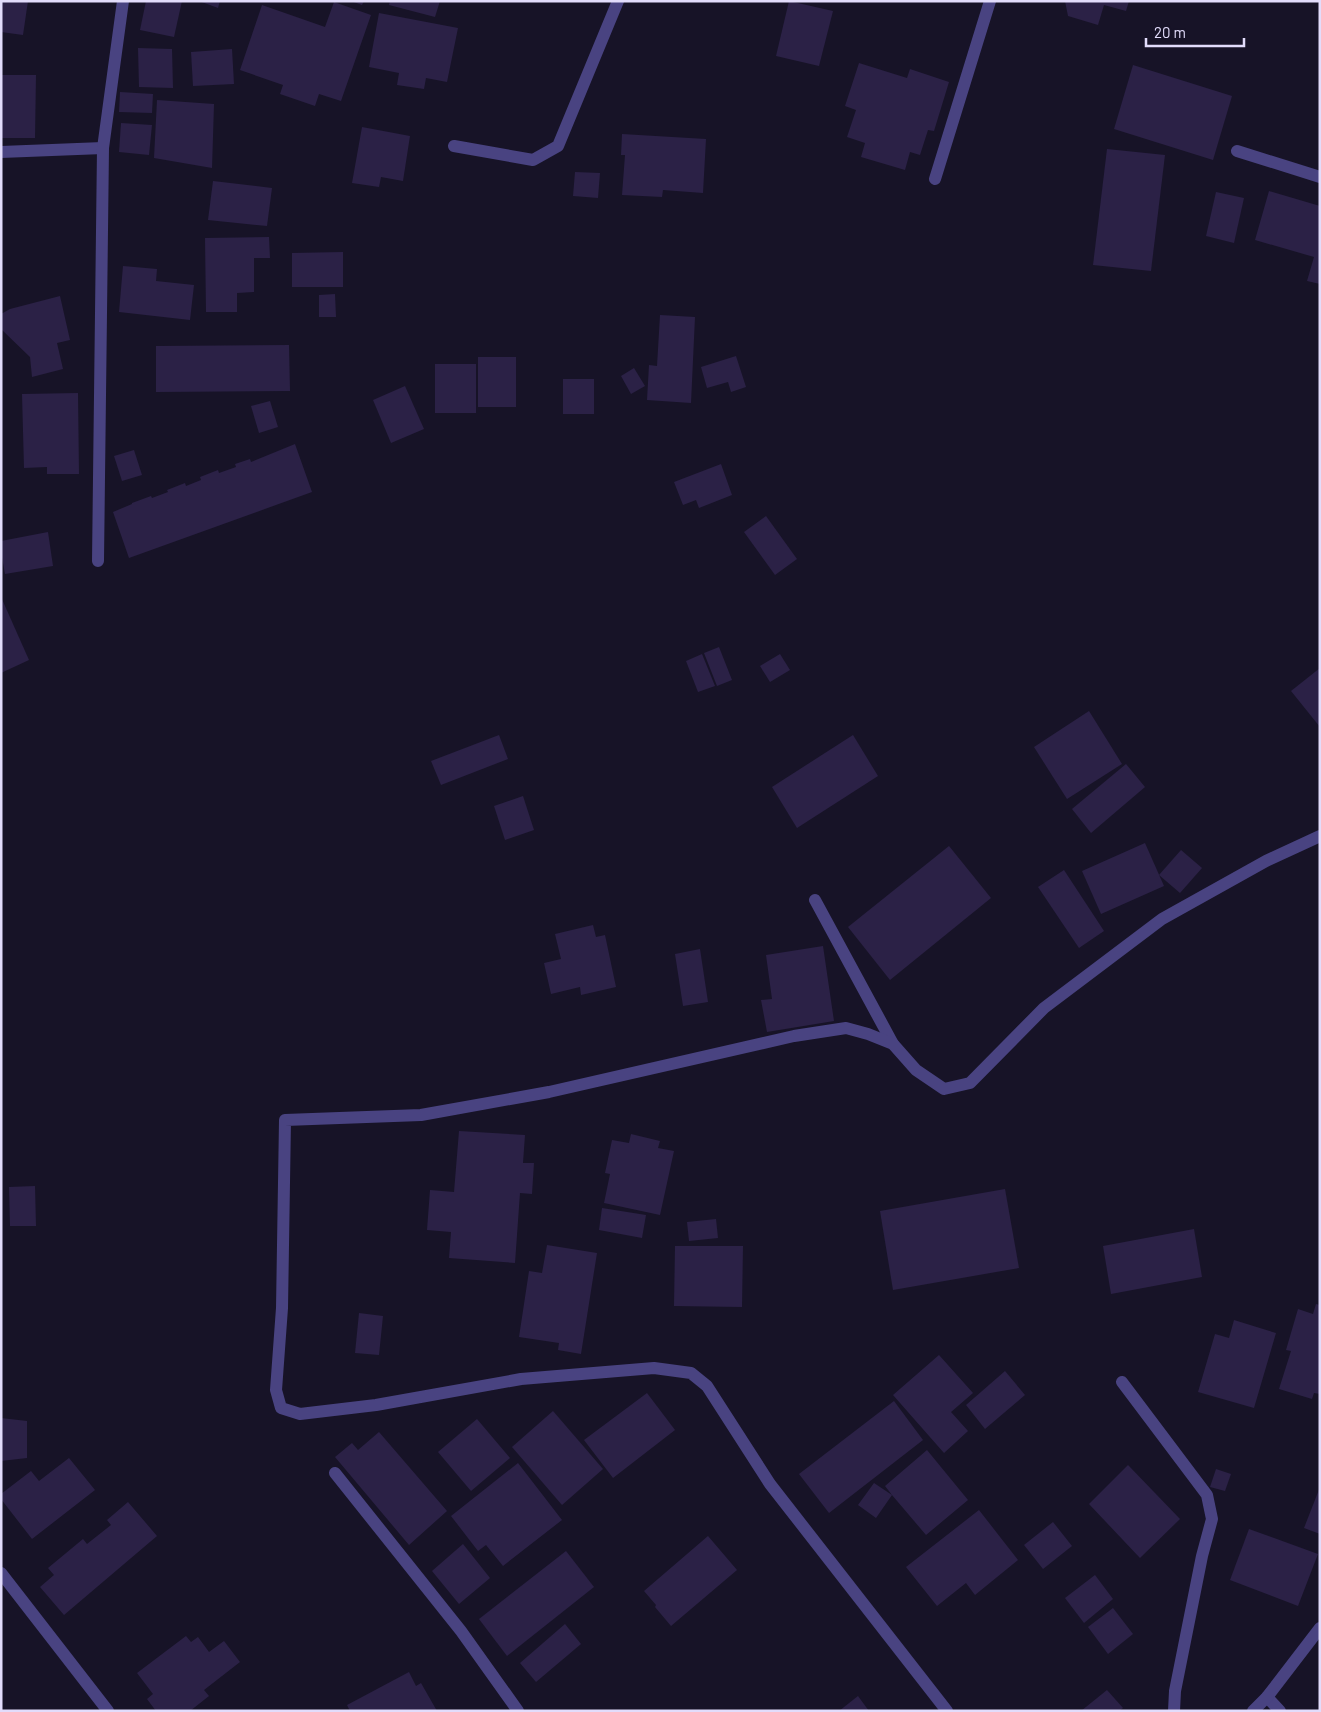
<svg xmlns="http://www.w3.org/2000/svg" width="1321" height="1712" font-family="Barlow,sans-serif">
  <rect width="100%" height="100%" fill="#171327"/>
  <g fill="#2b2146">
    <path d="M1,1H28L23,35L1,32Z"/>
    <path d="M146,1H182L174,37L140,30Z"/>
    <path d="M199,1H220L218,8Z"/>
    <path d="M351,1H364L362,5Z"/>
    <path d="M390,1H440L435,17L389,5Z"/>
    <path d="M789,1L833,11L819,66L776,56Z"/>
    <path d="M1065,1H1129L1126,11L1104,5L1098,25L1068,16Z"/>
    <path d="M334,2L371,15L341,101L319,94L315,106L280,94L283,85L240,70L262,5L325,27Z"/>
    <path d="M379,13L458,28L447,82L426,78L424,89L397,85L399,73L369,67Z"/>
    <path d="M138,48L172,49L173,88L139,87Z"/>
    <path d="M232,49L234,84L193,86L191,52Z"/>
    <path d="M859,63L907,78L910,69L949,82L934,131L928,130L920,155L910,152L905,170L861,157L865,143L847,137L856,110L845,106Z"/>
    <path d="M1133,65L1232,96L1213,160L1114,129Z"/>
    <path d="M1,75H36L35,138H1Z"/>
    <path d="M120,92L153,94L152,113L119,112Z"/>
    <path d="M157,100L214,104L212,168L154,158Z"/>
    <path d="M121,123L152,125L149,155L119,152Z"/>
    <path d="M362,127L410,136L403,181L381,177L379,187L352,183Z"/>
    <path d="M622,134L706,139L703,193L663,190L662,197L622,195L625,155H621Z"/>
    <path d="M1107,149L1165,155L1151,271L1093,265Z"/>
    <path d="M575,172L600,173L598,198L573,196Z"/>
    <path d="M213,181L272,188L267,226L208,220Z"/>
    <path d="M1269,191L1320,206V284L1307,281L1314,257L1255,240Z"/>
    <path d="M1216,192L1244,198L1234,243L1206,236Z"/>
    <path d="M269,237L270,258H254V292L237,293V312H206L205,238Z"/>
    <path d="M343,252V287H292V253Z"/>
    <path d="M123,266L157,269L156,281L194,285L190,320L119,312Z"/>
    <path d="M335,294L336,317H319V295Z"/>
    <path d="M60,296L70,340L57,343L63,369L32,377L30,357L1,329V314L10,309Z"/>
    <path d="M660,315L695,317L691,403L647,400L649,365L657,366Z"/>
    <path d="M289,345L290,391L156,392V346Z"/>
    <path d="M736,356L746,387L731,392L728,382L707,388L701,367Z"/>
    <rect x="478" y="357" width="38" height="50"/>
    <rect x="435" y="364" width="41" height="49"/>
    <path d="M634,368L645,386L631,394L621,376Z"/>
    <rect x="563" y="379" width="31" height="35"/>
    <path d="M405,386L424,429L391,443L373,400Z"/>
    <path d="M78,393L79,474H47V467L24,468L22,394Z"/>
    <path d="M270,401L278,427L259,433L251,406Z"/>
    <path d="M295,444L312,492L129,558L113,512L132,504V503L151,496L152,498L168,492L167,490L185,483L186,486L201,480L200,477L218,470L219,473L236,467L235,464L250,459L251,462Z"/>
    <path d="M134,450L142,475L122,481L114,456Z"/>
    <path d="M721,464L732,495L699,508L696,500L683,505L674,482Z"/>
    <path d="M766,516L797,559L775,575L744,532Z"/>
    <path d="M48,532L53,566L5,574L1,552V541Z"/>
    <path d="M1,597L29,660L1,673Z"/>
    <path d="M719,647L732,680L717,686L704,653Z"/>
    <path d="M702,654L715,686L698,692L686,661Z"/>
    <path d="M780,654L790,670L770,682L760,666Z"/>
    <path d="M1320,668V727L1291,691Z"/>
    <path d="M1089,711L1122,764L1067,799L1034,747Z"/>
    <path d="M499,735L508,759L441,785L431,761Z"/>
    <path d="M853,735L878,776L797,828L772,787Z"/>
    <path d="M1126,764L1145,787L1091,833L1072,809Z"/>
    <path d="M523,796L534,830L505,840L494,806Z"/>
    <path d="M1145,843L1164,886L1101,914L1082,871Z"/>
    <path d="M949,846L991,898L890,980L848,927Z"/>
    <path d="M1181,850L1202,868L1180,893L1159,875Z"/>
    <path d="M1064,870L1104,931L1079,948L1038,887Z"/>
    <path d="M593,925L596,937L605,935L616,987L581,995L580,987L551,994L544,963L561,959L555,934Z"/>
    <path d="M823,946L834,1021L767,1032L761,1000L772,999L766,955Z"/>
    <path d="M700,949L708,1002L683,1006L675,954Z"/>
    <path d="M459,1131L525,1135L523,1163H534L532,1194L520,1193L515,1263L449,1258L451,1232L427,1230L430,1190L454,1192Z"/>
    <path d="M631,1134L660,1141L658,1148L674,1151L660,1215L604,1203L610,1174L605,1173L612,1140L629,1143Z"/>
    <path d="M35,1186L36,1226H10L9,1187Z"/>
    <path d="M1005,1189L1019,1268L893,1290L880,1211Z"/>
    <path d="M602,1208L646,1215L642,1238L599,1230Z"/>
    <path d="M716,1219L718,1238L689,1241L687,1222Z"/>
    <path d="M1194,1229L1202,1277L1111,1294L1103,1246Z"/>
    <path d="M547,1245L597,1253L581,1354L558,1350L559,1343L519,1337L529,1271L542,1273Z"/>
    <path d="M675,1246H743L742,1307L674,1306Z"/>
    <path d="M1316,1304L1320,1305V1394L1314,1393L1312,1399L1279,1389L1291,1351L1286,1350L1298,1309L1313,1314Z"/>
    <path d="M359,1313L383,1316L379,1355L355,1353Z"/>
    <path d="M1234,1320L1276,1333L1254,1408L1198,1392L1215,1334L1229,1338Z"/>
    <path d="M939,1355L973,1393L951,1412L968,1431L944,1453L893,1395Z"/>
    <path d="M1005,1371L1025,1395L985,1429L966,1405Z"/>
    <path d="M647,1393L675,1430L613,1478L584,1440Z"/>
    <path d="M894,1401L923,1440L829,1513L799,1474Z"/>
    <path d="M553,1411L603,1469L562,1505L512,1447Z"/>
    <path d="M1,1418L27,1421V1458L1,1461Z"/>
    <path d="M477,1419L510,1458L471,1491L438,1452Z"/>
    <path d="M379,1432L447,1511L409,1545L335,1457L352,1443L358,1450Z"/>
    <path d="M927,1450L968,1500L926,1535L892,1495L876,1518L858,1505L874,1483L892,1495L885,1486Z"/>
    <path d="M69,1458L95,1490L32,1539L1,1499V1494L31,1471L39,1481Z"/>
    <path d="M518,1463L562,1520L503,1566L486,1545L478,1551L451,1516Z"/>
    <path d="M1128,1465L1180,1519L1140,1558L1089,1504Z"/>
    <path d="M1216,1469L1231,1474L1225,1491L1210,1487Z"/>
    <path d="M1320,1487V1534L1304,1528Z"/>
    <path d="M128,1502L157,1536L64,1615L40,1587L54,1575L48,1568L83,1539L87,1544L111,1525L107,1520Z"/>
    <path d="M979,1510L1018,1560L975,1595L966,1583L937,1606L906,1567Z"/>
    <path d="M1053,1522L1072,1546L1043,1569L1024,1545Z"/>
    <path d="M1249,1529L1318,1554L1298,1606L1230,1580Z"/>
    <path d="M708,1536L737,1570L671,1626L655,1607L656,1605L644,1591Z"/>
    <path d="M463,1544L490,1578L459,1604L432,1571Z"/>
    <path d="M566,1551L594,1587L507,1656L479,1619Z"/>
    <path d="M1095,1575L1113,1599L1084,1623L1065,1598Z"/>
    <path d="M1113,1608L1133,1634L1108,1654L1088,1627Z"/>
    <path d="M565,1624L581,1644L536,1682L520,1663Z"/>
    <path d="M186,1636L191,1642L198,1637L209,1652L224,1641L240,1662L204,1690L209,1696L190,1711H156L147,1699L153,1694L137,1673Z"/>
    <path d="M409,1672L416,1686L421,1683L437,1711H350L347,1705Z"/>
    <path d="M1107,1690L1123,1708L1119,1711H1081Z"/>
    <path d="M858,1696L869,1711H839Z"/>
  </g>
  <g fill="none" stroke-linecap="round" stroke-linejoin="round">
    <g stroke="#494381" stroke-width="12">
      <path d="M454,146L533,160L558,146L618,1"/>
      <path d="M1237,151L1320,177"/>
      <path d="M1,152L103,148"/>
      <path d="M935,179L990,1"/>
      <path d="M98,561L103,148L123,1"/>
      <path d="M815,900L893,1044"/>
      <path d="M1122,1382L1207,1495L1212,1519L1202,1556L1175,1691L1174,1711"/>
      <path d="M335,1473L461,1631L518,1711"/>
      <path d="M1,1573L108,1711"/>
      <path d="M1267,1697L1280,1711"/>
      <path d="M947,1711L770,1484L707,1386L691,1373L654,1368L521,1379L376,1405L300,1414L281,1408L276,1390L282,1308L285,1120L421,1115L549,1092L794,1036L846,1028L868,1034L893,1044L916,1070L944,1089L970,1083L1044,1008L1162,919L1266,861L1320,836"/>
      <path d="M1253,1711L1267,1697L1320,1628"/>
    </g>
  </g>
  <rect width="1321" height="1712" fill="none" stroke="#e2dcfb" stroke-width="5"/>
  <path d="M1146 38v8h98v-8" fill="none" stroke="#e2dcfb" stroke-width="2.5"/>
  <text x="1154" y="38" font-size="15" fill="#e2dcfb" stroke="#171327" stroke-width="4" paint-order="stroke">20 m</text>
</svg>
